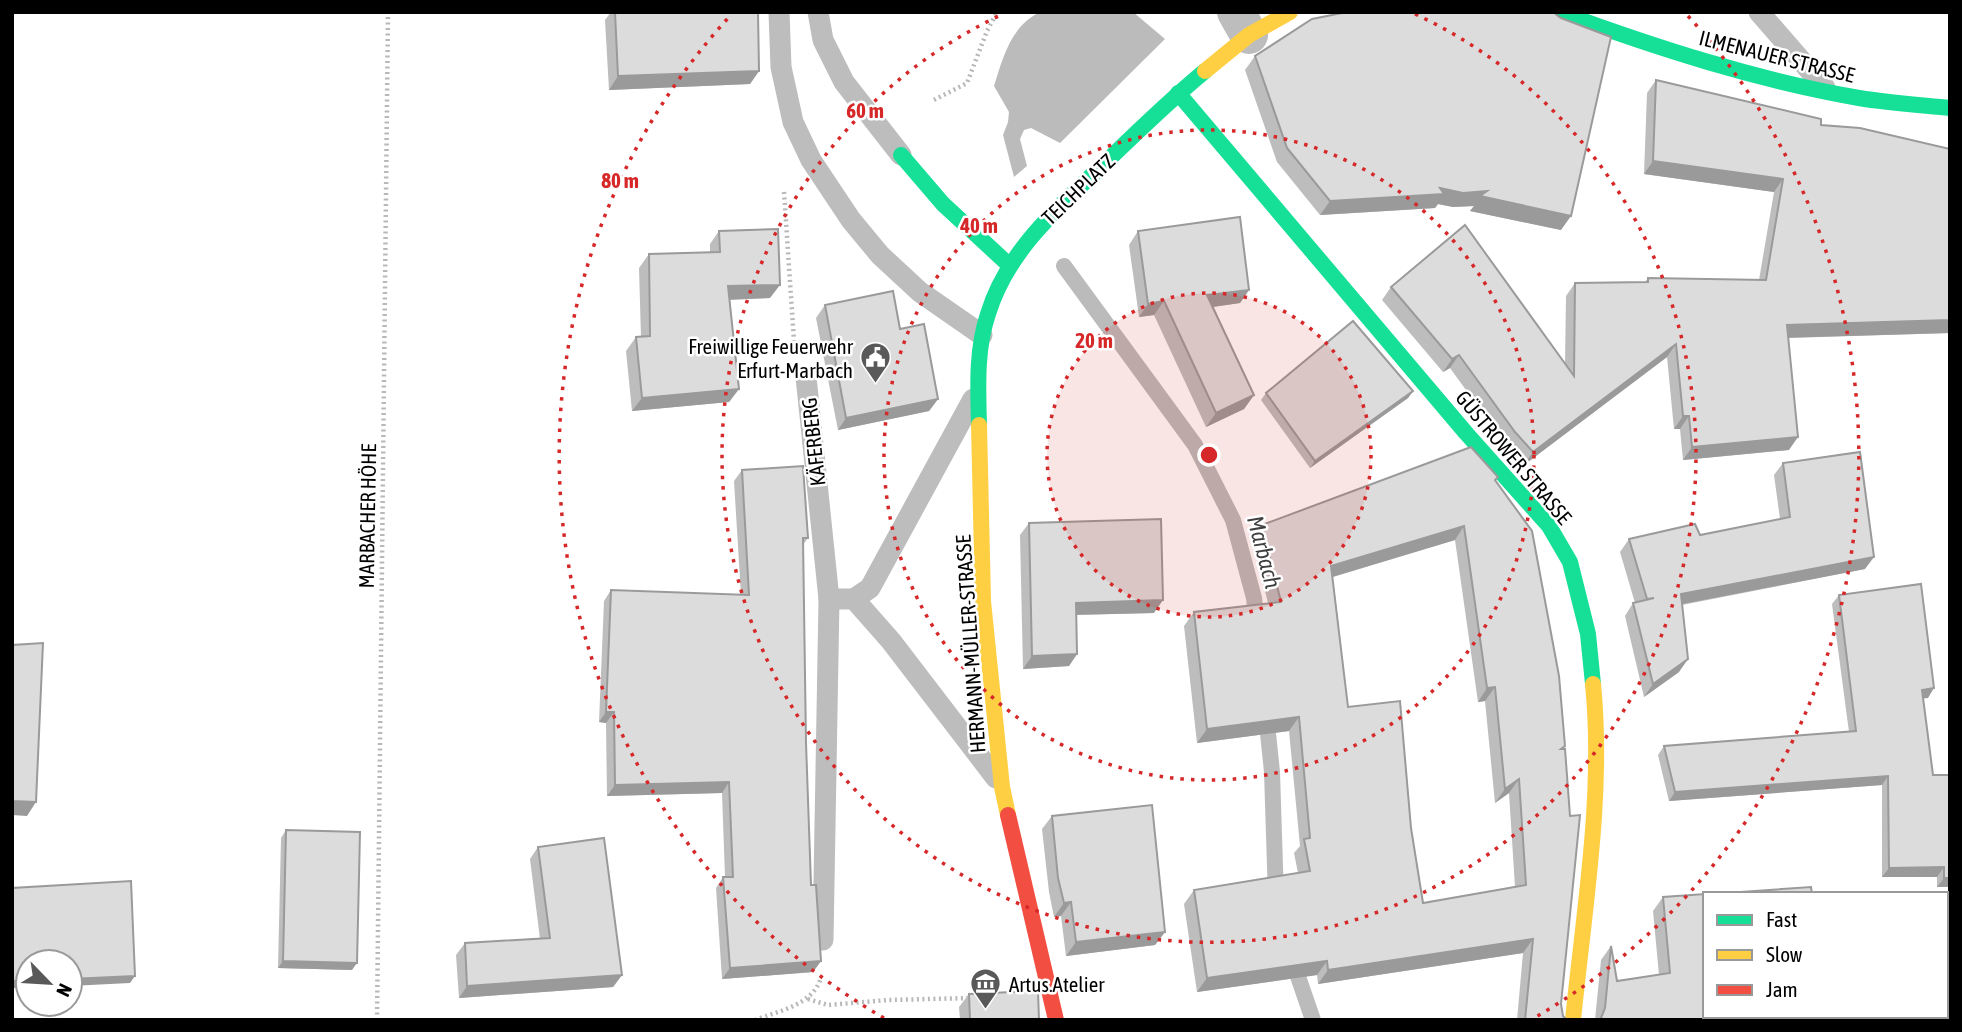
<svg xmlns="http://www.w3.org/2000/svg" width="1962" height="1032" font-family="'Asap Condensed',sans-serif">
  <rect width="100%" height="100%" fill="#fff"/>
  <path fill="#bbb" d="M1040,12H1133L1165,39L1060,143L1031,128L1024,130L1020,139L1027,166L1014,177L1003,135L1008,122L1009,112L994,86C1003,57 1011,26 1040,12Z"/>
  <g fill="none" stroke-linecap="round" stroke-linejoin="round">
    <g stroke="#bbb" stroke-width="16">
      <path d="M1064,266L1195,445L1233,520L1254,598L1257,625"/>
      <path d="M1266,714L1272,772L1276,898"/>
      <path d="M1292,959L1313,1020"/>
    </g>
    <g stroke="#b8b8b8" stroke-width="4.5" stroke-dasharray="2 3.5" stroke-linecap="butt">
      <path d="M934,100L967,83L987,31L997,12"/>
      <path d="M784,192L794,341"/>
      <path d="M808,999L828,1005L888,1000L971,998"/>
      <path d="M377,1020L388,12"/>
      <path d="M755,1020C778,1011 814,1005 821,977"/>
    </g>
    <g stroke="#bdbdbd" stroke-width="21">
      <path d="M779,12L781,67L793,122L811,160L851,220L880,255L920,292L982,335"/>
      <path d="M818,12L823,40L844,82L901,155"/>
      <path d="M1759,12L1825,88"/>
      <path d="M806,377L829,599L823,940"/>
      <path d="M829,599H854L891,641L996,778"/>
      <path d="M854,599L870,588L973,399"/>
    </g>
    <path stroke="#bdbdbd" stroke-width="38" d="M1236,12L1249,35"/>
    <g stroke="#16e098" stroke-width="16">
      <path d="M1559,12C1657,48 1756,80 1859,98C1889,103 1920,105 1950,108"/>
      <path d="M1178,93L1466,433L1549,526L1570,562L1588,634L1593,684"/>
      <path d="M901,155L943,204L1009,265"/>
      <path d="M979,425C978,388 976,349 988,314C1008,249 1060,206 1107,161C1139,130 1171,99 1205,71"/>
    </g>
    <g stroke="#ffcf43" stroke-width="16">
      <path d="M1205,71L1249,35L1290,12"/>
      <path d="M979,425L983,601L1002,787L1008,815"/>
      <path d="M1573,1020C1584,909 1604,795 1593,684"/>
    </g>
    <path stroke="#f24e42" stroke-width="16" d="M1008,815L1056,1020"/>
  </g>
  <g fill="#bdbdbd" fill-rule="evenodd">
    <path d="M611,12H758L759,71L750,84L609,90L605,20Z"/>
    <path d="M1255,56L1561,230L1470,211L1474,206L1453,207L1438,204L1435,208L1320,215L1277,162L1245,70Z"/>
    <path d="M1656,80L1821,125L1950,149V333L1788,338L1789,450L1683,460L1680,429H1674L1667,357L1524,465L1506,445L1450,368L1443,372L1382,300L1391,287L1565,364L1566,296L1575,283L1645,282L1648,278L1759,280L1774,192L1644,174L1647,93Z"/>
    <path d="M719,231L770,298L730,300L739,389L729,402L632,411L626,351L636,337H641L639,268L649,254L710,252V244Z"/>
    <path d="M1138,231L1249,290L1240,303L1213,307L1254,395L1244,409L1206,427L1154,315L1139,317L1129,245Z"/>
    <path d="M825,305L938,399L929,411L838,430L816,318Z"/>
    <path d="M1413,391L1408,398L1310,468L1261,400L1266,393Z"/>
    <path d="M1783,463L1865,569L1682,605L1679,672L1644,697L1625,616L1633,603H1635L1620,552L1629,539L1700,535L1780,519L1774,475Z"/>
    <path d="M742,470L808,538L803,545L806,743L811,885L821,961L813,972L722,979L716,888L723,877H725L722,793L607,796L606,723L599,722L604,601L611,590L741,595L734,481Z"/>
    <path d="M1495,481L1563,749L1561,1004L1563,1016L1567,1020H1517L1523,953L1318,984L1317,975L1197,992L1184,904L1194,890L1298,873L1294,853L1300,846L1289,731L1197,743L1184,626L1194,612L1268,603L1252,538L1262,525ZM1455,540L1478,702L1485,701L1495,803L1509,793L1515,887L1423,903L1411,828L1348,707L1333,577Z"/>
    <path d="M1029,523L1154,613L1076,615L1077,654L1069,666L1023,669L1020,535Z"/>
    <path d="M1839,595L1928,698H1923L1933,775H1950V887H1937V877H1882V785L1669,801L1658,755L1664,746L1849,732L1832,604Z"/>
    <path d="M1052,816L1165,932L1155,945L1066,956L1061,916L1054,917L1049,892L1042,829Z"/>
    <path d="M286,830L352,970L278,968L281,838Z"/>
    <path d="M538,847L622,975L613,987L459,998L456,955L465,943L540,939L530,859Z"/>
    <path d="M1663,897L1768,1020H1595L1601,960L1611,946L1617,981L1659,975L1653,911Z"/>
    <path d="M969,994L1039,1020H960L959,1007Z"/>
  </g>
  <g fill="#9a9a9a">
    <path d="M759,71L750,84L609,90L618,76Z"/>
    <path d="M1653,161L1783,179L1774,192L1644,174Z"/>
    <path d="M1440,188L1487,191L1571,216L1561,230L1470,211L1474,206L1453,207L1438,204L1435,208L1320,215L1330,201Z"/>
    <path d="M780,285L770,298L719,300L728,286Z"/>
    <path d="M1249,290L1240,303L1198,309L1207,295Z"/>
    <path d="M1164,301L1154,315L1139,317L1148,304Z"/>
    <path d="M1950,320V333L1778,338L1787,325Z"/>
    <path d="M1676,344L1667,357L1524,465L1533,452Z"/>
    <path d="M1459,355L1450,368L1443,372L1452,359Z"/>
    <path d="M739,389L729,402L632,411L642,398Z"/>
    <path d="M1413,391L1408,398L1310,468L1315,461Z"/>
    <path d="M1254,395L1244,409L1206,427L1216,413Z"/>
    <path d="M938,399L929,411L838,430L846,418Z"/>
    <path d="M1683,416H1689L1680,429H1674Z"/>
    <path d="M1798,437L1789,450L1683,460L1692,447Z"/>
    <path d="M1464,526L1455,540L1322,580L1331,566Z"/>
    <path d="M1874,557L1865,569L1672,606L1681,594Z"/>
    <path d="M1163,600L1154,613L1068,615L1076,603Z"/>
    <path d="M1077,654L1069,666L1023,669L1032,656Z"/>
    <path d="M1688,659L1679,672L1644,697L1653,684Z"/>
    <path d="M1495,687L1485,701L1478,702L1487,688Z"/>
    <path d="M1934,688L1928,698L1916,699L1922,690Z"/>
    <path d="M606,712H614L606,723L599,722Z"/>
    <path d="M1299,717L1289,731L1197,743L1207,729Z"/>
    <path d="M1888,776L1882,785L1669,801L1675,792Z"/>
    <path d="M1519,779L1509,793L1495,803L1505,789Z"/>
    <path d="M729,782L722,793L607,796L615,785Z"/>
    <path d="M12,801L36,802L27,816L12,815Z"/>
    <path d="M1944,867L1937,877H1882L1889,868Z"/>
    <path d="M1944,878H1950V887H1937Z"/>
    <path d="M1071,902L1061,916L1054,917L1064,903Z"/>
    <path d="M1165,932L1155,945L1066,956L1076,942Z"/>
    <path d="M1533,939L1523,953L1318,984L1328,970Z"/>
    <path d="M283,961L357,963L352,970L278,968Z"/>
    <path d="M821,961L813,972L722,979L730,968Z"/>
    <path d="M1327,961L1317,975L1197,992L1207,978Z"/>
    <path d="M622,975L613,987L459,998L467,986Z"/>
    <path d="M135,976L130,983L70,986V979Z"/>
    <rect x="12" y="981" width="16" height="7"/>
  </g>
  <g fill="#dcdcdc" stroke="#9a9a9a" stroke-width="2" fill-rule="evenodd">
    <path d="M615,12H758L759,71L618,76Z"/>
    <path d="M1347,12H1553L1561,18L1611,37L1571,216L1480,196L1487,191L1463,193L1440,188L1444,194L1330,201L1287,148L1255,56L1312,19Z"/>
    <path d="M1656,80L1821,119V125L1860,128L1950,149V320L1787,325L1798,437L1692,447L1689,416H1683L1676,344L1533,452L1515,432L1459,355L1452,359L1391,287L1465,225L1574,376L1575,283L1648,282V278L1766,280L1783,179L1653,161Z"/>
    <path d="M1240,217L1249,290L1207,295L1254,395L1216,413L1164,301L1148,304L1138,231Z"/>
    <path d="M778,229L780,285L728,286L739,389L642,398L636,337L650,336L649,254L720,252L719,231Z"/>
    <path d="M893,291L900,329L924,324L938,399L846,418L825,305Z"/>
    <path d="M1353,321L1413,391L1315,461L1266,393Z"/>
    <path d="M1471,447L1498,477L1495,480L1532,531L1559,676L1565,746L1561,749H1565L1570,816L1580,815L1561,1004L1563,1016L1567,1020H1525L1533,939L1328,970L1327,961L1207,978L1194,890L1310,871L1304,839L1310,838L1299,717L1207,729L1194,612L1281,602L1262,525ZM1464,526L1487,688L1495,687L1505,789L1519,779L1526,885L1423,903L1411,828L1400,701L1348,707L1331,566Z"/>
    <path d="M1860,452L1874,557L1681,594L1688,659L1653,684L1633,603L1654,598L1647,599L1629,539L1695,524L1700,535L1790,517L1783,463Z"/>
    <path d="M803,466L808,538H803L806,743L811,885H816L821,961L730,968L723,877H733L729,782L615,785L614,712H606L611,590L749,595L742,470Z"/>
    <path d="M1161,519L1163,600L1076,603L1077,654L1032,656L1029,523Z"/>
    <path d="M1921,584L1934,688L1922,690L1933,775H1950V878H1944V867L1889,868L1888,776L1675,792L1664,746L1856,731L1839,595Z"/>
    <path d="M43,643L36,802L12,801V645Z"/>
    <path d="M1152,805L1165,932L1076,942L1071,902L1064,903L1058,878L1052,816Z"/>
    <path d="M286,830L360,832L357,963L283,961Z"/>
    <path d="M604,838L622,975L467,986L465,943L550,938L538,847Z"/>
    <path d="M131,881L135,976L70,979V962H28V981H12V888Z"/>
    <path d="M1811,887L1812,894H1712Z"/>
    <path d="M1705,894V1016H1768L1769,1020H1599L1601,1018L1605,1008L1611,946L1617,981L1670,973L1663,897Z"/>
    <path d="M1038,991L1039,1020H970L969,994Z"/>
  </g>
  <circle cx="1209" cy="455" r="162" fill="#d62828" fill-opacity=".12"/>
  <g fill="none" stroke="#d62828" stroke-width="3.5" stroke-dasharray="3.5 7">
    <circle cx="1209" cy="455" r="162"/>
    <circle cx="1209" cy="455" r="325"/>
    <path d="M1415 14A487 487 0 1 1 1003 14"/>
    <path d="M884 1018A650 650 0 0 1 730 16M1688 16A650 650 0 0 1 1534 1018"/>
  </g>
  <defs>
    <symbol id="civic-pin" viewBox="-11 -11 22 30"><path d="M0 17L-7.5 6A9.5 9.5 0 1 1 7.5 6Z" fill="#595959" stroke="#fff"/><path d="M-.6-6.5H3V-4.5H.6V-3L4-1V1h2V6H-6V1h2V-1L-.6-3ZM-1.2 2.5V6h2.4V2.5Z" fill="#fff"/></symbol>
    <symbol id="museum-pin" viewBox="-11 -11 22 30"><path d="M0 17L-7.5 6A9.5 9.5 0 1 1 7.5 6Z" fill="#595959" stroke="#fff"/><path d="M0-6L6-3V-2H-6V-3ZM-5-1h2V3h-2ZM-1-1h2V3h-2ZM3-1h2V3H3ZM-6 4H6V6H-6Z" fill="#fff"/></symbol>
  </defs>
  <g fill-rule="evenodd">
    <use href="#civic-pin" x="858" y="340" width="35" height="47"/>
    <use href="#museum-pin" x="968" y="966" width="35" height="47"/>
  </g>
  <g text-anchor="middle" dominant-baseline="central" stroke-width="5" stroke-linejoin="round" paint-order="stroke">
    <g font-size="21" fill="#000" stroke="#fff">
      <text transform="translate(1777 56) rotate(14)">ILMENAUER STRASSE</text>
      <text transform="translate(1078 189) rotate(-44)">TEICHPLATZ</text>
      <text transform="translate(813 442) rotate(-96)">KÄFERBERG</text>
      <text transform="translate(1514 457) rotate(50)">GÜSTROWER STRASSE</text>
      <text transform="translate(367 516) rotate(-89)">MARBACHER HÖHE</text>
      <text transform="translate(970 644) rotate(-94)">HERMANN-MÜLLER-STRASSE</text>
    </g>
    <g font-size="21" fill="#000" stroke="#fff" text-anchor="end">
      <text x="853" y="346">Freiwillige Feuerwehr<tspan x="853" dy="24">Erfurt-Marbach</tspan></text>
      <text x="1009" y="984" text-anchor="start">Artus.Atelier</text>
    </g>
    <g font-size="23" font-style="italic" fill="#3f3f3f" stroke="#fff">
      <text transform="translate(1264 552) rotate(75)">Marbach</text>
    </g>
  </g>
  <circle cx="1209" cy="455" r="10" fill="#d62828" stroke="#fff" stroke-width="3.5"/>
  <g font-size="21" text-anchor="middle" font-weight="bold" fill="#d62828" stroke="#fff" stroke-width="5" stroke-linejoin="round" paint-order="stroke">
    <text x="865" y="118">60 m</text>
    <text x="620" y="188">80 m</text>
    <text x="979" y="233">40 m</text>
    <text x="1094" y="348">20 m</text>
  </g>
  <rect width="1962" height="1032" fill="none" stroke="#000000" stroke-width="28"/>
  <rect x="1703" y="892" width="245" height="126" fill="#ffffff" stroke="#999999" stroke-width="2"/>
  <rect x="1717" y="915" width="35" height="10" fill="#16e098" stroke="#999999" stroke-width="2"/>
  <text x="1766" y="927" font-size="21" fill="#000000">Fast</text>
  <rect x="1717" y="950" width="35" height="10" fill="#ffcf43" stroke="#999999" stroke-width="2"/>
  <text x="1766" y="962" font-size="21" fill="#000000">Slow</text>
  <rect x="1717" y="985" width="35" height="10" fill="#f24e42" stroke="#999999" stroke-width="2"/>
  <text x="1766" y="997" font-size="21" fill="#000000">Jam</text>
  <g transform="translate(49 983) rotate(115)"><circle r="33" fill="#ffffff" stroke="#999999" stroke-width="2"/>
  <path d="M0-5L12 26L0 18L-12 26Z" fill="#595959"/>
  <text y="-10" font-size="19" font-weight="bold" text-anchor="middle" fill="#000000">N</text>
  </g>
</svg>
